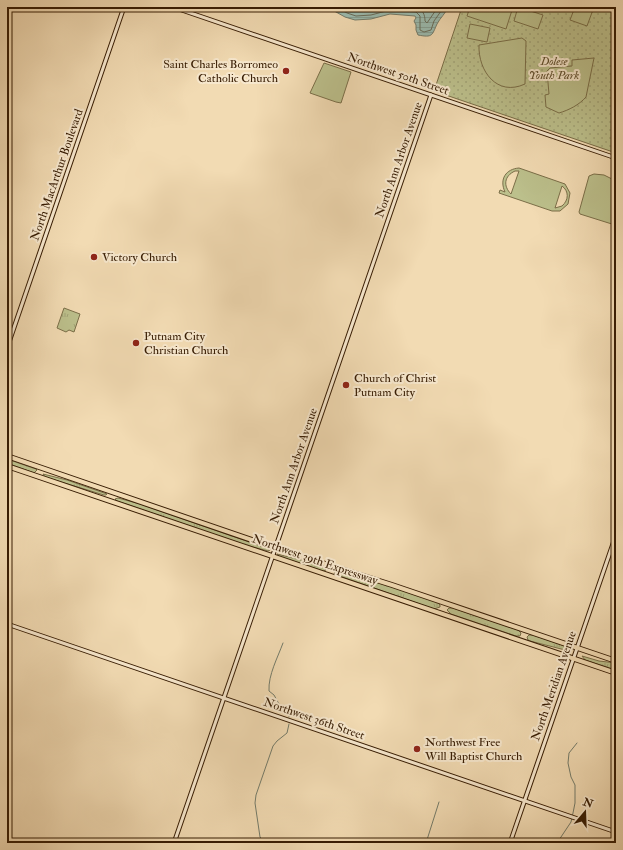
<svg xmlns="http://www.w3.org/2000/svg" width="623" height="850" font-family="'IM FELL Double Pica',serif">
  <defs>
    <pattern id="grass-tufts" width="24" height="20" patternUnits="userSpaceOnUse"><rect width="24" height="20" fill="#bcc08c"/><path d="M3 7l-1-3M5 7V3M7 7l1-3M15 17l-1-3M17 17v-4M19 17l1-3" fill="none" stroke="#a2a477"/></pattern>
    <pattern id="park-dots" width="8" height="8" patternUnits="userSpaceOnUse"><rect width="8" height="8" fill="#bcc08c"/><path d="M2 2h.1M6 6h.1" fill="none" stroke="#a2a477" stroke-width="1.8" stroke-linecap="round"/></pattern>
    <pattern id="water-rules" width="6" height="5" patternUnits="userSpaceOnUse"><rect width="6" height="5" fill="#9bbbaf"/><path d="M0 2.5h6" fill="none" stroke="#86a095"/></pattern>
  </defs>
  <rect width="100%" height="100%" fill="#f2dbb3"/>
  <filter id="stains"><feTurbulence type="fractalNoise" baseFrequency=".005" numOctaves="4"/><feColorMatrix values="0 0 0 0 .2 0 0 0 0 .09 0 0 0 0 .02 0 0 0 .5 -.17"/></filter>
  <radialGradient id="worn" r=".72"><stop offset=".6" stop-color="#630" stop-opacity="0"/><stop offset="1" stop-color="#630" stop-opacity=".3"/></radialGradient>
  <g fill="url(#grass-tufts)" stroke="#7a6e48">
    <path d="M64,308L80,314L74,332L69,330L66,332L57,328Z"/>
    <path d="M7,459L36,469L37,470L34,473L7,463Z"/>
    <path d="M43,474L67,480L107,494L106,495H104L45,477Z"/>
    <path d="M118,498L140,504L267,548L270,550L268,551L242,544L117,501L115,499Z"/>
    <path d="M277,554L305,561L325,568L326,570L323,571L280,557Z"/>
    <path d="M339,571L374,581L437,602L440,605V607L434,609L334,574L335,572Z"/>
    <path d="M449,608H453L518,630L521,633L520,636H516L451,614L447,610Z"/>
    <path d="M529,635H533L565,646L569,649V651L530,641L528,640L527,637Z"/>
    <path d="M582,656L599,661L616,663V670L585,660Z"/>
  </g>
  <path fill="url(#park-dots)" stroke="#7a6e48" d="M462,7H616V153L434,91Z"/>
  <g fill="#bcc08c" stroke="#7a6e48" fill-rule="evenodd">
    <path d="M470,7H513L506,29L467,16Z"/>
    <path d="M518,7L543,15L538,29L514,21Z"/>
    <path d="M575,7H594L587,26L570,20Z"/>
    <path d="M470,24L490,28L487,42L467,38Z"/>
    <path d="M522,38L526,41L525,84C497,97 478,71 479,45Z"/>
    <path d="M594,58L586,97C579,105 569,110 559,113L546,107L545,95L549,94L547,71L550,68L572,66V60Z"/>
    <path d="M324,63L351,72L341,103L336,102L310,93Z"/>
    <path d="M519,168L565,184L570,193L568,204L560,211H552L499,193L500,190L505,192C499,179 506,169 519,168ZM515,171H519L511,194C503,186 504,176 515,171ZM562,186C569,191 569,200 562,206L555,208Z"/>
    <path d="M594,174L604,175L616,181L615,225L580,214L579,212L589,176Z"/>
  </g>
  <path fill="url(#water-rules)" stroke="#737b6a" d="M327,7H448C446,13 440,18 437,24C432,35 433,38 418,35L416,30V25L414,21L416,18L415,16L390,14L371,19L355,20L345,17Z"/>
  <g fill="none" stroke-linecap="round" stroke-linejoin="round">
    <g stroke="#696c59" stroke-width="1">
      <path d="M336,7L347,13L356,16L371,15L390,10L416,12L420,16V30L424,32L431,30L434,21L444,7"/>
      <path d="M417,7C423,10 425,15 425,21L427,23L438,7"/>
    </g>
    <g stroke="#737b6a" stroke-width="1">
      <path d="M283,643C278,657 268,675 269,691L274,695L279,704L288,709L290,713L289,717"/>
      <path d="M265,843L260,837L255,803L256,795L273,746L277,741L287,733L289,724"/>
      <path d="M426,843L439,802"/>
      <path d="M557,843L571,822L573,813L575,803V785L571,777L568,763L569,753L577,743"/>
    </g>
    <defs>
      <g id="secondary">
        <path d="M173,7L616,158"/>
        <path d="M7,348L124,7"/>
        <path d="M7,624L616,832"/>
        <path d="M174,843L431,95"/>
        <path d="M510,843L616,535"/>
      </g>
      <g id="highway">
        <path d="M7,456L275,548L392,585L616,661"/>
        <path d="M7,466L616,673"/>
      </g>
    </defs>
    <use href="#secondary" stroke="#371c03" stroke-width="5"/>
    <use href="#highway" stroke="#371c03" stroke-width="6"/>
    <use href="#secondary" stroke="#f7e8ce" stroke-width="3"/>
    <use href="#highway" stroke="#f2dbb3" stroke-width="4"/>
  </g>
  <g fill="#8f2418" stroke="#f7e8ce" stroke-width="1.5">
    <circle cx="286" cy="71" r="4"/>
    <circle cx="94" cy="257" r="4"/>
    <circle cx="136" cy="343" r="4"/>
    <circle cx="346" cy="385" r="4"/>
    <circle cx="417" cy="749" r="4"/>
  </g>
  <g text-anchor="middle" dominant-baseline="central" stroke-width="4" stroke-linejoin="round" paint-order="stroke">
    <g font-size="12" font-style="italic" fill="#5f4d2c" stroke="#f7e8ce">
      <text x="554" y="61">Dolese<tspan x="554" dy="14">Youth Park</tspan></text>
    </g>
    <g font-size="12" fill="#371c03" stroke="#f7e8ce" text-anchor="start">
      <text x="278" y="64" text-anchor="end">Saint Charles Borromeo<tspan x="278" dy="14">Catholic Church</tspan></text>
      <text x="102" y="257">Victory Church</text>
      <text x="144" y="336">Putnam City<tspan x="144" dy="14">Christian Church</tspan></text>
      <text x="354" y="378">Church of Christ<tspan x="354" dy="14">Putnam City</tspan></text>
      <text x="425" y="742">Northwest Free<tspan x="425" dy="14">Will Baptist Church</tspan></text>
    </g>
    <g font-size="12" fill="#371c03" stroke="#f7e8ce">
      <text transform="translate(398 74) rotate(19)">Northwest 50th Street</text>
      <text transform="translate(399 160) rotate(-71)">North Ann Arbor Avenue</text>
      <text transform="translate(57 175) rotate(-71)">North MacArthur Boulevard</text>
      <text transform="translate(294 466) rotate(-71)">North Ann Arbor Avenue</text>
      <text transform="translate(315 560) rotate(19)">Northwest 39th Expressway</text>
      <text transform="translate(554 686) rotate(-71)">North Meridian Avenue</text>
      <text transform="translate(314 719) rotate(19)">Northwest 36th Street</text>
    </g>
  </g>
  <rect width="623" height="850" fill="none" stroke="#f2dbb3" stroke-width="24"/>
  <rect x="8" y="8" width="607" height="834" fill="none" stroke="#371c03" stroke-width="2"/>
  <rect x="12" y="12" width="599" height="826" fill="none" stroke="#371c03"/>
  <g transform="translate(585 812) rotate(19)" stroke="#f7e8ce" stroke-width="3" paint-order="stroke">
  <path d="M0-3L7 15L0 10L-7 15Z" fill="#371c03"/>
  <text y="-6" font-size="11" font-weight="bold" text-anchor="middle" fill="#371c03">N</text>
  </g>
  <rect width="100%" height="100%" filter="url(#stains)"/>
  <rect width="100%" height="100%" fill="url(#worn)"/>
</svg>
